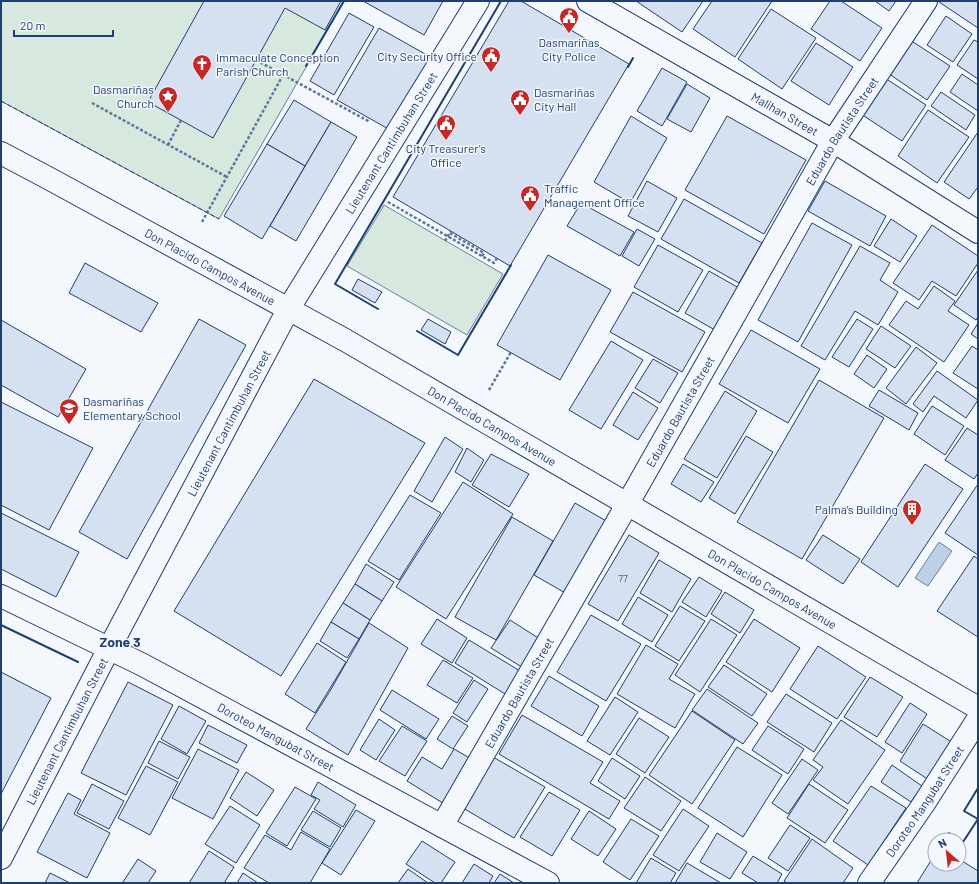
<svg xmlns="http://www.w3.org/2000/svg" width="979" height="884" font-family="Barlow,sans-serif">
  <rect width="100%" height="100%" fill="#f4f7fb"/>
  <g fill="#d7e8df" stroke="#687fa3">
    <path d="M1,1H344L219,219L1,101Z"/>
    <path d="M384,205L503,274L467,335L347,266Z"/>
  </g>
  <path fill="#bed0e5" stroke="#687fa3" d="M939,542L952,551L928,586L915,578Z"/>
  <g fill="#d5e0f0" stroke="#1d3f73">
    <path d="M204,1H341L325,30L285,8L213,138L148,102Z"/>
    <path d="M363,1H443L424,35Z"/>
    <path d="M509,1H521L629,64L510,266L393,197Z"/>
    <path d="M636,1H703L682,32Z"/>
    <path d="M712,1H772L735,57L693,29Z"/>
    <path d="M830,1H841L882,28L860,61L811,29Z"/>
    <path d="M875,1H896L889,11Z"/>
    <path d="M939,1H978V28L939,2Z"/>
    <path d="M771,9L816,38L782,89L738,59Z"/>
    <path d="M349,13L374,27L334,95L310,81Z"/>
    <path d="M946,16L972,34L953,62L927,45Z"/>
    <path d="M379,28L434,59L392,131L337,100Z"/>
    <path d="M907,38L950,66L927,100L885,71Z"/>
    <path d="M974,40L978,42V79L957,65Z"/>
    <path d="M816,43L853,67L829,105L791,81Z"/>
    <path d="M662,68L687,82L662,126L637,111Z"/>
    <path d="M962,74L978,85V111L950,92Z"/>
    <path d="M885,78L926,105L902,141L861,114Z"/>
    <path d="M687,84L710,98L691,132L667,119Z"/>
    <path d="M941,92L975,115L966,130L931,106Z"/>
    <path d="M294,100L331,122L305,166L267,144Z"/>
    <path d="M928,110L969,137L937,183L898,156Z"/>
    <path d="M631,116L667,138L630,203L594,182Z"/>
    <path d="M727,116L806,160L764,234L685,190Z"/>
    <path d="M331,122L357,137L296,241L270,226Z"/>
    <path d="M978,132V187L969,199L944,182Z"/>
    <path d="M267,144L305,166L262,239L224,216Z"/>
    <path d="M647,181L677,198L658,232L628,216Z"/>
    <path d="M825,181L886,216L870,246L808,211Z"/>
    <path d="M684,199L762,243L739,283L661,239Z"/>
    <path d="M581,203L634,232L620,256L567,226Z"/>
    <path d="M891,219L917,236L900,262L874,246Z"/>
    <path d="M812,223L852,245L798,342L758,320Z"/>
    <path d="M932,225L978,256V263L956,296L932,281L919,300L893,283Z"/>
    <path d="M637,229L655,239L639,266L622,256Z"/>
    <path d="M658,245L703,270L678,312L634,287Z"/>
    <path d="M860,246L890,263L880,280L898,292L878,325L855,311L825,360L801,346Z"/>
    <path d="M548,255L611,290L560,380L497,345Z"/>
    <path d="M85,263L158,303L141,332L69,293Z"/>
    <path d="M978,270V317L976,320L954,305Z"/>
    <path d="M709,271L739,288L715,330L685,313Z"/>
    <path d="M358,279L382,292L375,303L352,290Z"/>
    <path d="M934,286L955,301L948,311L969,325L944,362L889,325L906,301L918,309Z"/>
    <path d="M633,292L705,332L682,372L610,332Z"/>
    <path d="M199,319L246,345L127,559L79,532Z"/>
    <path d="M428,319L451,332L445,344L421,330Z"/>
    <path d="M857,319L873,329L849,367L832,357Z"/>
    <path d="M1,320L86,369L58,417L1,385Z"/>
    <path d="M978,323V339L971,334Z"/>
    <path d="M881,326L911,346L895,368L866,349Z"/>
    <path d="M751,330L820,369L788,423L719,384Z"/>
    <path d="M611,341L643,360L601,429L569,410Z"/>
    <path d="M972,346L978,350V389L953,373Z"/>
    <path d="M916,347L937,363L906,404L886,388Z"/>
    <path d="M867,355L887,369L874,388L854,374Z"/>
    <path d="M653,359L678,373L660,403L635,388Z"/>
    <path d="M937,371L978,400L966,418L934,396L923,412L913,404Z"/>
    <path d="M314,379L425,443L281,676L174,611Z"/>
    <path d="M819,380L884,418L802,559L737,522Z"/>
    <path d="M879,390L918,413L909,430L869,406Z"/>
    <path d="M725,391L757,411L717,478L684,459Z"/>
    <path d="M633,392L658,408L638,440L613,425Z"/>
    <path d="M1,402L93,448L49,530L1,505Z"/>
    <path d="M932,406L964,426L945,455L914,434Z"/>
    <path d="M967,428L978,435V473L974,479L945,460Z"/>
    <path d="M746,436L773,452L735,514L709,498Z"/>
    <path d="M445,437L463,449L432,502L414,491Z"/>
    <path d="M467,448L484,460L471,482L455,472Z"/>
    <path d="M491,454L529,474L509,507L472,485Z"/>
    <path d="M683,464L714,482L701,502L671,484Z"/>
    <path d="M925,464L963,489L898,587L861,562Z"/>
    <path d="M463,482L513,514L446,619L396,587Z"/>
    <path d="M978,484V555L945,533Z"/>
    <path d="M410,495L441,513L399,580L368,561Z"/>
    <path d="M575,503L608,522L567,594L534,575Z"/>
    <path d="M1,513L79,552L56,597L1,569Z"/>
    <path d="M512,517L553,541L496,640L455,617Z"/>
    <path d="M629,535L659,553L618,621L588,604Z"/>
    <path d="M823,535L860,559L843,584L806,560Z"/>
    <path d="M974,556L978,559V637L937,611Z"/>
    <path d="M659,560L691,579L672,612L640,593Z"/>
    <path d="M366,564L394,582L382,601L355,584Z"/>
    <path d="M699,577L722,591L706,617L682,602Z"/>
    <path d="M355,584L382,601L370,620L343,603Z"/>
    <path d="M725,592L754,610L740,633L711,614Z"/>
    <path d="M638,597L668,615L652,642L622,624Z"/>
    <path d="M343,603L370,620L359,639L331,622Z"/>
    <path d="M680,606L705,621L679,661L655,646Z"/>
    <path d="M591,615L641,644L606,701L557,672Z"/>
    <path d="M437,619L467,638L452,663L421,644Z"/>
    <path d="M711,619L737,635L700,692L675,675Z"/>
    <path d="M754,619L800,648L772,692L726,662Z"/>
    <path d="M510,620L543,641L525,669L491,648Z"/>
    <path d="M331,622L359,639L347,658L320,641Z"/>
    <path d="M369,623L408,648L348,755L306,729L330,691Z"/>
    <path d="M469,640L525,674L510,697L455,663Z"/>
    <path d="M317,643L346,662L315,713L285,694Z"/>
    <path d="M646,645L678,664L669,679L695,694L675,728L617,694Z"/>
    <path d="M818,646L866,677L837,719L790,689Z"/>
    <path d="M443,660L473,678L457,703L427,685Z"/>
    <path d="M724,665L767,694L752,716L708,687Z"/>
    <path d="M1,672L51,698L1,794Z"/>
    <path d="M549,676L599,706L582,736L531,706Z"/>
    <path d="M870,677L903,697L877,737L844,717Z"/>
    <path d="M474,680L488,689L467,722L453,713Z"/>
    <path d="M128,682L173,705L126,795L81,773Z"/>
    <path d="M707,689L758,723L743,744L692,710Z"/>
    <path d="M392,690L439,719L426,739L380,710Z"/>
    <path d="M786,694L832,723L814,752L767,722Z"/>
    <path d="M615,697L638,712L610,755L587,741Z"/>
    <path d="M910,703L927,714L902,753L885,742Z"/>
    <path d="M179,706L206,721L187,754L161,739Z"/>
    <path d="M692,711L735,740L692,804L649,775Z"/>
    <path d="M522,715L603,762L590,783L620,801L609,819L499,754Z"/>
    <path d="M452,716L468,726L453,749L437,739Z"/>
    <path d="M639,718L669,737L645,773L616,754Z"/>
    <path d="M379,719L395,730L376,760L360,750Z"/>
    <path d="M841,720L885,750L848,804L813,780L823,767L813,760Z"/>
    <path d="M923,724L953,743L929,780L900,761Z"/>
    <path d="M208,725L247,745L237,763L199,743Z"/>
    <path d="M402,726L427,741L405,776L379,761Z"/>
    <path d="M768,726L804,749L788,774L752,750Z"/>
    <path d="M159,741L190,757L178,779L148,763Z"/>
    <path d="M737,747L782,775L743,837L698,808Z"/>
    <path d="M198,749L239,770L213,819L172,798Z"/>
    <path d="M454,749L473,760L446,805L407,781L422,757L442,769Z"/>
    <path d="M493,757L545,787L514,838L463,808Z"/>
    <path d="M612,758L640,776L625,799L598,781Z"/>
    <path d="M802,759L818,770L788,814L772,803Z"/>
    <path d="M892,765L922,786L911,802L881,782Z"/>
    <path d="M146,766L178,782L150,835L118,818Z"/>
    <path d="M246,772L274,790L257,816L230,798Z"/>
    <path d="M645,777L681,801L661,831L624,808Z"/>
    <path d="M318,782L356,805L343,827L314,809L320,800L311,795Z"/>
    <path d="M92,784L124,801L109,829L77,813Z"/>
    <path d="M809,784L848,810L825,843L787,818Z"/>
    <path d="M871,786L906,808L868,865L833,841Z"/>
    <path d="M295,787L316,799L287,846L266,833Z"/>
    <path d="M549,792L580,810L552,856L520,837Z"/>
    <path d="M68,793L81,800L74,814L110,833L87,878L37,852Z"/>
    <path d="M230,806L260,825L236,863L205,844Z"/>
    <path d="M683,809L709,826L679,871L653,855Z"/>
    <path d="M356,810L375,821L341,875L322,863Z"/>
    <path d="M313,811L341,828L330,847L301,830Z"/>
    <path d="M589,811L616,829L598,856L571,839Z"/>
    <path d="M631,819L659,836L630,880L603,862Z"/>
    <path d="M790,825L810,838L788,871L768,858Z"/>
    <path d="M301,832L330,849L310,883H269L244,868L265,835L291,850Z"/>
    <path d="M717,833L747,852L730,879L700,862Z"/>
    <path d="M812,839L853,868L843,883H787L784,881Z"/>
    <path d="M422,841L455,862L441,883H435L406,864Z"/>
    <path d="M209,851L234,867L224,883H189Z"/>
    <path d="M935,854V864H959V859L978,871V883H917Z"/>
    <path d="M753,856L782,874L777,883H758L742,873Z"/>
    <path d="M651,858L676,873L670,883H636Z"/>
    <path d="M138,859L156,871L148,883H125L123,882Z"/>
    <path d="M687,863L721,883H675Z"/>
    <path d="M474,864L493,876L489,883H462Z"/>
    <path d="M408,869L428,883H398Z"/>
    <path d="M50,873L70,883H45Z"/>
    <path d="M243,873L258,883H237Z"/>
    <path d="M500,874L514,883H494Z"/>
  </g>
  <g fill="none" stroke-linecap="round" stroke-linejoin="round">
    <defs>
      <g id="street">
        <path id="s1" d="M442,826L628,503L833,141L926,1"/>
      </g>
      <g id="secondary">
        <path id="s2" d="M588,1L833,141L978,232"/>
        <path id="s3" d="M1,153L50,179L345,340L978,708"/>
        <path id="s4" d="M1,596L143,665L548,883"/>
        <path id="s5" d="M1,858L101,664L289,308L478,1"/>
        <path id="s6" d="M869,883L923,805L978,719"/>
      </g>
    </defs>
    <use href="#street" stroke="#1d3f73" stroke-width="24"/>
    <use href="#secondary" stroke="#1d3f73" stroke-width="24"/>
    <g stroke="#5e769c" stroke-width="2.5" stroke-dasharray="3 2" stroke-linecap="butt">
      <path d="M256,60L370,122"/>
      <path d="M92,103L227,177"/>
      <path d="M168,145L181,120"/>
      <path d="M388,202L494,263L497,258"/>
      <path d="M202,222L283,75"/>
      <path d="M450,233L484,253L482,256"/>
      <path d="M445,241L451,231"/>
      <path d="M489,390L511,352"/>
    </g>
    <use href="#street" stroke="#f4f7fb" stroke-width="22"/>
    <use href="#secondary" stroke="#f4f7fb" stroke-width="22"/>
    <path stroke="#1d3f73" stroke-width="1" stroke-dasharray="5 2" stroke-linecap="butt" d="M1,101L219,219"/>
    <g stroke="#1d3f73" stroke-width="2">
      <path d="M306,66L344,1"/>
      <path d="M628,67L633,58"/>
      <path d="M378,309L335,284L501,1"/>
      <path d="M417,331L458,355L511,265"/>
      <path d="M1,625L78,662"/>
      <path d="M944,840L949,833L963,842L978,819L964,811L978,788"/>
    </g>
  </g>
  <defs>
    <symbol id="civic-pin" viewBox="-11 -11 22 30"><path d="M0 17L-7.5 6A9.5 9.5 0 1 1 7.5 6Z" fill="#c62828" stroke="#f4f7fb"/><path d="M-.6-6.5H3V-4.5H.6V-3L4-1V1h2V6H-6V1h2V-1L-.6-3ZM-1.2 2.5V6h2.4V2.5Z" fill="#fff"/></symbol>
    <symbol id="church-pin" viewBox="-11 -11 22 30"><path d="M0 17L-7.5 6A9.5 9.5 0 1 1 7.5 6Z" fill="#c62828" stroke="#f4f7fb"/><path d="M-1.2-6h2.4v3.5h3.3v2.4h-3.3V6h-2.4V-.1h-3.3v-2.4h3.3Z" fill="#fff"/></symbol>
    <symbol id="sight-pin" viewBox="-11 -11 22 30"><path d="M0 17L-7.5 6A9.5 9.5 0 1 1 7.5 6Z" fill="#c62828" stroke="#f4f7fb"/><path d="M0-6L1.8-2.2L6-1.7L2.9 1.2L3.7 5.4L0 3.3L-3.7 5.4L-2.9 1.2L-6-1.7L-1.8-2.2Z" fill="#fff"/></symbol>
    <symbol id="school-pin" viewBox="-11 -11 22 30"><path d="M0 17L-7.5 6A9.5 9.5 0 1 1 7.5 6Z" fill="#c62828" stroke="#f4f7fb"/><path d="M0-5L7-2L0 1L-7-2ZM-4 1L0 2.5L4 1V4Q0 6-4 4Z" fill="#fff"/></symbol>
    <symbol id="building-pin" viewBox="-11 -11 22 30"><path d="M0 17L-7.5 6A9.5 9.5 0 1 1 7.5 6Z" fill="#c62828" stroke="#f4f7fb"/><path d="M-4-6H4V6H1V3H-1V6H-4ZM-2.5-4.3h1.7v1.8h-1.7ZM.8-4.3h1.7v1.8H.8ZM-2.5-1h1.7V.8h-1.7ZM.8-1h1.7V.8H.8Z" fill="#fff"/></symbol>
  </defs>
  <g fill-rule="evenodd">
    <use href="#civic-pin" x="558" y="6" width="22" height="30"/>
    <use href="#civic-pin" x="480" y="45" width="22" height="30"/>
    <use href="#church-pin" x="191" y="53" width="22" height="30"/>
    <use href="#sight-pin" x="157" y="85" width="22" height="30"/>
    <use href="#civic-pin" x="509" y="88" width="22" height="30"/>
    <use href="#civic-pin" x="435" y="113" width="22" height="30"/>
    <use href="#civic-pin" x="519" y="184" width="22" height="30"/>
    <use href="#school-pin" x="58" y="397" width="22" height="30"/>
    <use href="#building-pin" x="901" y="498" width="22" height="30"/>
  </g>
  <g text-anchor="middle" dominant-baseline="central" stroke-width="3" stroke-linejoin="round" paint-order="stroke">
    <g font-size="10" fill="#4b6792">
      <text x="623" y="578">77</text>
    </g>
    <g font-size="12" fill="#1d3f73" stroke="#f4f7fb" text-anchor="start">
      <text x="569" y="42" text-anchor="middle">Dasmariñas<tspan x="569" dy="14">City Police</tspan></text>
      <text x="477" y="56" text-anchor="end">City Security Office</text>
      <text x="216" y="57">Immaculate Conception<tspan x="216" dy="14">Parish Church</tspan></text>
      <text x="154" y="89" text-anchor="end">Dasmariñas<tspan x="154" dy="14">Church</tspan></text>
      <text x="534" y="92">Dasmariñas<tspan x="534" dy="14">City Hall</tspan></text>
      <text x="446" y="148" text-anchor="middle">City Treasurer's<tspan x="446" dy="14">Office</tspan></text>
      <text x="544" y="188">Traffic<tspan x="544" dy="14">Management Office</tspan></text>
      <text x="83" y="401">Dasmariñas<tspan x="83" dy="14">Elementary School</tspan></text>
      <text x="898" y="509" text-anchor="end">Palma's Building</text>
    </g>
    <g font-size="12" fill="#1d3f73" stroke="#f4f7fb">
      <text stroke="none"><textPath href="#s2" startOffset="227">Malihan Street</textPath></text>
      <text stroke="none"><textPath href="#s1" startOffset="802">Eduardo Bautista Street</textPath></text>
      <text stroke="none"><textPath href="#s5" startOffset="815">Lieutenant Cantimbuhan Street</textPath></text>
      <text stroke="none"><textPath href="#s3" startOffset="238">Don Placido Campos Avenue</textPath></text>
      <text stroke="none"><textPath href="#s1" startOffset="478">Eduardo Bautista Street</textPath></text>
      <text stroke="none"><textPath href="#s5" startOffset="491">Lieutenant Cantimbuhan Street</textPath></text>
      <text stroke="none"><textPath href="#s3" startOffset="562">Don Placido Campos Avenue</textPath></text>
      <text stroke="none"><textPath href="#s3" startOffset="886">Don Placido Campos Avenue</textPath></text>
      <text stroke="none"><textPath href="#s1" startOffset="154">Eduardo Bautista Street</textPath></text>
      <text stroke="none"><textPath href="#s5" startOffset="143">Lieutenant Cantimbuhan Street</textPath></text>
      <text stroke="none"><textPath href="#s4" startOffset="309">Doroteo Mangubat Street</textPath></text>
      <text stroke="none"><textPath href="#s6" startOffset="99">Doroteo Mangubat Street</textPath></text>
    </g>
    <g font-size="14" font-weight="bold" fill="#1d3f73" stroke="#f4f7fb">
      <text x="120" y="641">Zone 3</text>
    </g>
  </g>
  <rect width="979" height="884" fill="none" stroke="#1d3f73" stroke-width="4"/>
  <g transform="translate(947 852) rotate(332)"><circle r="19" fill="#f4f7fb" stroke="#9eadc5"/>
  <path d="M0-3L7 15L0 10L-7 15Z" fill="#c62828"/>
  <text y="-6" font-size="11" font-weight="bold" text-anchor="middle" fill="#1d3f73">N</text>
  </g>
  <path d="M14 30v6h99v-6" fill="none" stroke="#1d3f73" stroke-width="2"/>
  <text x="20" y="30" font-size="12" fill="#1d3f73" stroke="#f4f7fb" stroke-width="3" paint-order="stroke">20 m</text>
</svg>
